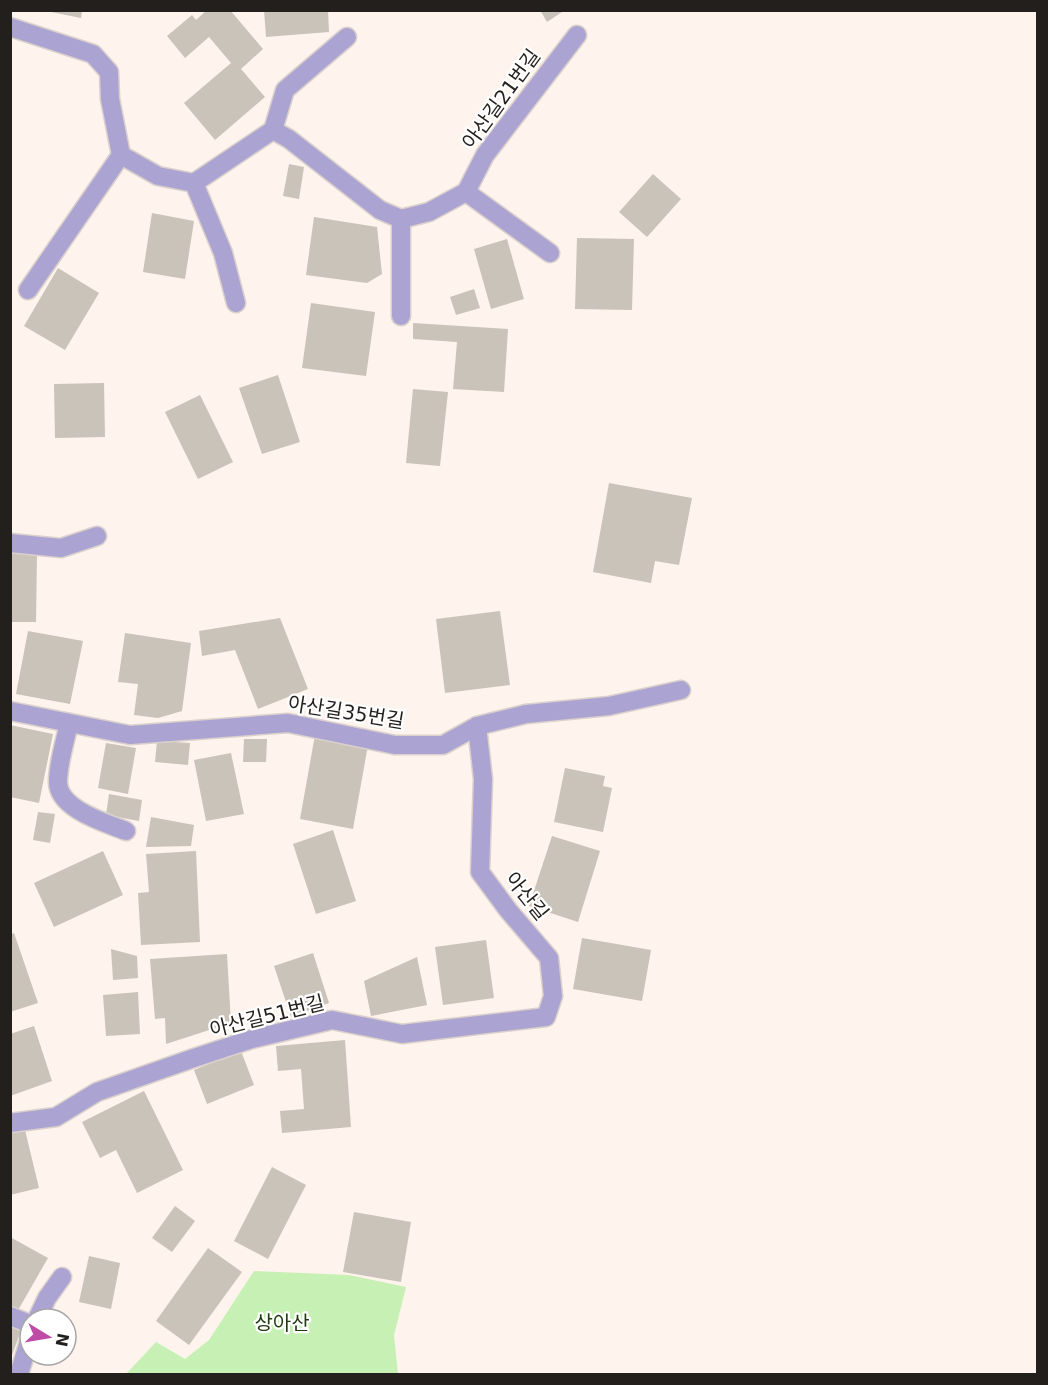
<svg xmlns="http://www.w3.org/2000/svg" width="1048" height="1385" font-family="'DejaVu Sans','Noto Sans KR',sans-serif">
  <rect width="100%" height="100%" fill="#fef3ed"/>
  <path fill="#c6f0b4" d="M254,1271L349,1275L406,1287L394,1335L398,1374H126L156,1342L185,1359L209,1340Z"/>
  <g fill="#cac3ba">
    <path d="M41,10H82L81,18Z"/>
    <path d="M207,10H230L263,49L241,69L265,97L215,140L184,103L231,63L209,37L185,58L167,36L192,15L196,20Z"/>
    <path d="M264,10H328L329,32L266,37Z"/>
    <path d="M540,10H565L547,22Z"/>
    <path d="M289,164L304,167L299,199L283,196Z"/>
    <path d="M653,174L681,199L647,237L619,212Z"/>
    <path d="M152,213L194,221L185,279L143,272Z"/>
    <path d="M314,217L377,227L382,274L367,283L306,275Z"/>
    <path d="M577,238L634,239L632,310L575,309Z"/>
    <path d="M507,239L524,299L491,309L474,249Z"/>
    <path d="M58,268L99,293L65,350L24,326Z"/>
    <path d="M474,289L480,308L456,315L450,297Z"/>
    <path d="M311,303L375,312L366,376L302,368Z"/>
    <path d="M413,323L508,329L504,392L453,389L457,342L413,339Z"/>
    <path d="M278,375L300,442L262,454L239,388Z"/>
    <path d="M104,383L105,437L55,438L54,384Z"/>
    <path d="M413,389L448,392L440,466L406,463Z"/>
    <path d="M200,395L233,462L198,479L165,412Z"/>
    <path d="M609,483L692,498L679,565L655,561L651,583L593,572Z"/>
    <path d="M10,554H37L36,622H10Z"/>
    <path d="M500,611L510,685L445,693L436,619Z"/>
    <path d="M280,618L308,689L258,709L235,650L202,656L199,631Z"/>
    <path d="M28,631L83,641L70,704L16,694Z"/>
    <path d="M125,633L191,643L182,711L158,718L134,715L138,684L118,682Z"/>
    <path d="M10,725L53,734L39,803L10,797Z"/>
    <path d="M315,735L368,745L353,829L300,819Z"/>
    <path d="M244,739H267L266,762H243Z"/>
    <path d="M157,741L190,743L188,765L155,762Z"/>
    <path d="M106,743L136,748L128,794L98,788Z"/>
    <path d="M231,753L244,814L206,821L194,760Z"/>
    <path d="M565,768L605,776L603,786L612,788L603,832L554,822Z"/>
    <path d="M109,794L142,800L139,821L106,815Z"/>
    <path d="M38,812L55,814L50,843L33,840Z"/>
    <path d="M151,817L194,825L191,846L146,847Z"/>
    <path d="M333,830L356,901L316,914L293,844Z"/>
    <path d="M552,836L600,851L578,922L529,906Z"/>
    <path d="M103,851L123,895L54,927L34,883Z"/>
    <path d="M196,851L200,942L141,945L138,893L149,892L146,854Z"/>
    <path d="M14,933L38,1003L10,1012V935Z"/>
    <path d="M582,938L651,950L642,1001L573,989Z"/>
    <path d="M486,940L494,998L443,1005L435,947Z"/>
    <path d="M111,949L137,956L138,978L113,980Z"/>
    <path d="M313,953L329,1003L291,1017L274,966Z"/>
    <path d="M227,954L231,1023L166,1044L165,1018L155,1019L150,959Z"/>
    <path d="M417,957L427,1005L371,1016L364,981Z"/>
    <path d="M138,992L140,1034L106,1036L103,995Z"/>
    <path d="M34,1026L52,1081L10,1096V1034Z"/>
    <path d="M345,1040L351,1127L282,1133L280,1111L304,1109L301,1069L278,1071L276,1046Z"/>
    <path d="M241,1051L254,1085L207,1104L194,1070Z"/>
    <path d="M144,1091L183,1170L137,1193L116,1150L100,1158L82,1122Z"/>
    <path d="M25,1130L39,1188L10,1195V1133Z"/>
    <path d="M272,1167L306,1185L268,1259L234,1241Z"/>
    <path d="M175,1206L195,1221L172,1252L152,1238Z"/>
    <path d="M354,1212L411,1222L401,1282L343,1272Z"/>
    <path d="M10,1237L48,1258L17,1312L10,1308Z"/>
    <path d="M208,1248L242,1272L189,1345L156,1321Z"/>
    <path d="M89,1256L120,1263L111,1309L79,1302Z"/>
    <path d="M10,1320L23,1325L11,1358H10Z"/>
  </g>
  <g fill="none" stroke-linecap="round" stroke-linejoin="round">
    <defs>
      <g id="service">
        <path d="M10,27L93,54L109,72L110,99L121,155L158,176L194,183L273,130L289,139L380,210L401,219L429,212L466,192L485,155L577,35"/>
        <path d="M273,130L285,90L347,37"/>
        <path d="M194,183L223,253L236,303"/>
        <path d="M466,192L550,253"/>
        <path d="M401,219V316"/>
        <path d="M28,290L121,155"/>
        <path d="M10,543L61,548L97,536"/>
        <path d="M10,711L130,735L288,723L395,745H443L477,726L526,714L609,706L681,690"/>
        <path d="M69,723C65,742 58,763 58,782C58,809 106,823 126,831"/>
        <path d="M10,1123L56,1117L97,1092L191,1059L252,1039L332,1020L402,1034L546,1017L553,996L549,958L508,910L480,872L483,779L477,726"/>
        <path d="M10,1316L30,1324"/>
        <path d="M37,1319L47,1298L62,1277"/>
        <path d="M20,1371L30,1338"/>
      </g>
    </defs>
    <use href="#service" stroke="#dbd1cc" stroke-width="21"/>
    <use href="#service" stroke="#aba4d3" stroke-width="18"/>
  </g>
  <g text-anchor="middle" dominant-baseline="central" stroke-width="4.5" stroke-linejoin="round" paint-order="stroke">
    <g font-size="20" fill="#231f1d" stroke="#fff">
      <text transform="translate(501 99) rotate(-54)">아산길21번길</text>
      <text transform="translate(346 712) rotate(9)">아산길35번길</text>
      <text transform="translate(527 896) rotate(51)">아산길</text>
      <text transform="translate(267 1016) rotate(-14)">아산길51번길</text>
    </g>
    <g font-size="20" fill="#1e3810" stroke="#fff">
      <text x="282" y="1323">상아산</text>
    </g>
  </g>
  <rect width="1048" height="1385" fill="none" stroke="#231f1d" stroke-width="24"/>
  <g transform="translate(48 1337) rotate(101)"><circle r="28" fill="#ffffff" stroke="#a7a5a5" stroke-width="1.5"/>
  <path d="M0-4.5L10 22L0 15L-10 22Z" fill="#be4ba6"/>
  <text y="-9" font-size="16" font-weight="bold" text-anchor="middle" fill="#231f1d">N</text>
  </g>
</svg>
